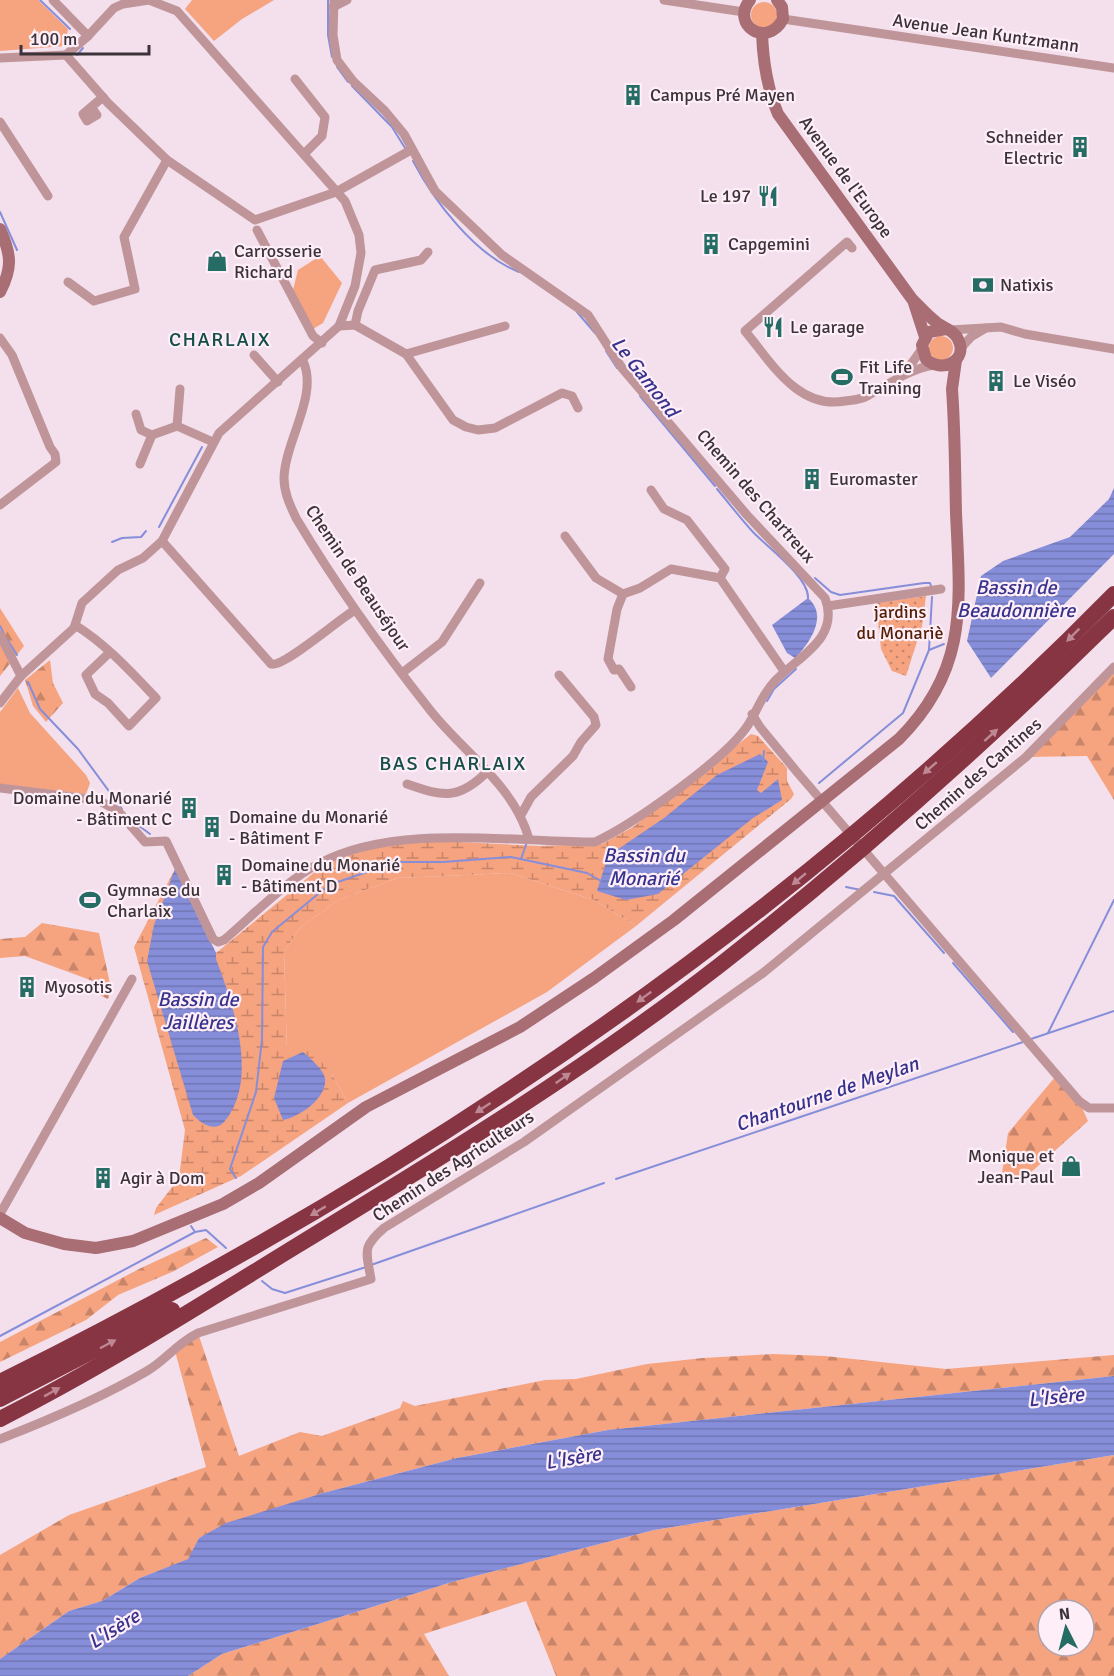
<svg xmlns="http://www.w3.org/2000/svg" width="1114" height="1676" font-family="Signika,sans-serif">
  <defs>
    <pattern id="forest-firs" width="22" height="20" patternUnits="userSpaceOnUse" patternTransform="scale(1.5)"><rect width="22" height="20" fill="#f6a380"/><path d="M5 1l3.5 6h-7zM16 11l3.5 6h-7z" fill="#c8856a"/></pattern>
    <pattern id="wetland-marsh" width="20" height="14" patternUnits="userSpaceOnUse" patternTransform="scale(1.5)"><rect width="20" height="14" fill="#f6a380"/><path d="M1 5h8M5 5V1M11 12h8M15 12V8" fill="none" stroke="#c8856a"/></pattern>
    <pattern id="garden-dots" width="8" height="8" patternUnits="userSpaceOnUse" patternTransform="scale(1.5)"><rect width="8" height="8" fill="#f6a380"/><path d="M2 2h.1M6 6h.1" fill="none" stroke="#c8856a" stroke-width="1.8" stroke-linecap="round"/></pattern>
    <pattern id="water-rules" width="6" height="5" patternUnits="userSpaceOnUse" patternTransform="scale(1.5)"><rect width="6" height="5" fill="#868eda"/><path d="M0 2.5h6" fill="none" stroke="#6f75b2"/></pattern>
  </defs>
  <rect width="100%" height="100%" fill="#f3e0ec"/>
  <g fill="#f6a380">
    <path d="M0,0H38L68,29L65,46L0,51Z"/>
    <path d="M192,0H274L242,19L214,41L185,9Z"/>
    <circle cx="764" cy="15" r="13"/>
    <path d="M320,256L342,283L323,323L313,329L293,290L298,270Z"/>
    <circle cx="941" cy="348" r="12"/>
    <path d="M18,688L30,713L86,775L90,783L86,794L0,784V712Z"/>
    <path d="M510,873L594,900L636,926L547,992L348,1103L332,1074L287,1052L284,951L301,927L338,900L398,878Z"/>
  </g>
  <g fill="url(#forest-firs)" fill-rule="evenodd">
    <path d="M0,608L24,646L0,676Z"/>
    <path d="M50,660L53,683L63,703L46,722L33,706L25,680Z"/>
    <path d="M1114,667V800L1087,756L1026,757Z"/>
    <path d="M42,923L99,933L111,988L108,999L95,993L93,981L25,956L0,958V939L25,937Z"/>
    <path d="M1056,1076L1079,1101L1088,1121L1028,1175L1001,1180L1008,1133Z"/>
    <path d="M206,1238L218,1247L172,1272L118,1295L86,1320L0,1362V1342L141,1268Z"/>
    <path d="M198,1333L239,1456L300,1432L322,1436L400,1408L403,1401L415,1406L545,1380L576,1379L647,1364L703,1358L773,1354L825,1356L946,1369L1114,1355V1376L608,1430L457,1458L323,1493L226,1524L199,1538L189,1559L140,1578L102,1601L69,1611L0,1659V1555L69,1515L206,1467L174,1347Z"/>
    <path d="M1114,1455V1676H556L526,1601L424,1634L449,1676H188L222,1654L452,1582L654,1530ZM1048,1610H1084V1646H1048Z"/>
  </g>
  <path fill="url(#wetland-marsh)" d="M751,734L758,736L787,768V781L794,794L791,799L636,926L594,900L510,873L398,878L338,900L301,927L284,951L287,1052L307,1045L332,1074L348,1103L241,1176L154,1215L156,1208L179,1178L185,1130L134,947L175,869L216,953L327,862L391,843L419,840L539,846L602,844L633,827Z"/>
  <path fill="url(#garden-dots)" d="M926,596L922,626L906,676L892,671L881,649L876,603Z"/>
  <g fill="url(#water-rules)">
    <path d="M1114,488V554L991,678L967,641L981,576L1003,561L1070,537L1109,499Z"/>
    <path d="M808,598C829,616 809,644 795,658L787,653L772,625Z"/>
    <path d="M760,754L768,762L757,790L761,793L778,779L782,800L753,818L658,894L626,900L597,891L608,856L664,818L717,775Z"/>
    <path d="M175,869L216,953V959C233,1004 260,1080 224,1122C214,1133 201,1123 193,1115L147,961L154,925Z"/>
    <path d="M303,1052C310,1058 323,1069 325,1078C328,1098 299,1117 283,1120L274,1098L283,1061Z"/>
    <path d="M1114,1376V1455L654,1530L452,1582L222,1654L188,1676H0V1659L69,1611L102,1601L140,1578L188,1559L199,1538L226,1523L323,1493L457,1458L608,1430Z"/>
  </g>
  <g fill="none" stroke-linecap="round" stroke-linejoin="round">
    <g stroke="#868eda" stroke-width="2">
      <path d="M40,0L70,29"/>
      <path d="M328,0V35L332,57"/>
      <path d="M77,55L83,48"/>
      <path d="M337,67L348,82"/>
      <path d="M352,86L392,127L405,148"/>
      <path d="M413,161C434,201 475,255 519,272"/>
      <path d="M0,212L17,250"/>
      <path d="M577,312L595,333"/>
      <path d="M606,351L617,368"/>
      <path d="M640,396L715,486"/>
      <path d="M717,489C729,503 740,518 753,532C767,547 809,577 808,598"/>
      <path d="M159,527L202,447"/>
      <path d="M112,542L122,538L141,537L146,531"/>
      <path d="M815,578L831,592L840,595L924,583H930L931,586"/>
      <path d="M0,626L4,634"/>
      <path d="M7,639L17,655"/>
      <path d="M929,650L932,597"/>
      <path d="M28,682L40,709L78,749L122,809"/>
      <path d="M767,701L774,689L796,669"/>
      <path d="M763,761L764,751"/>
      <path d="M819,783L903,713L929,650L944,644"/>
      <path d="M131,820L150,834"/>
      <path d="M521,859L527,842"/>
      <path d="M846,887L861,890"/>
      <path d="M874,892L894,896L944,953"/>
      <path d="M953,963L1013,1032"/>
      <path d="M1048,1033L1114,900"/>
      <path d="M1031,1039L1114,1011"/>
      <path d="M236,1178L230,1169L256,1092L262,1039L263,947L272,932L329,885L396,862H443L511,857L587,873L601,881"/>
      <path d="M616,1179L1023,1042"/>
      <path d="M191,1226L195,1232"/>
      <path d="M371,1265L604,1183"/>
      <path d="M262,1281L272,1289L285,1293L366,1267"/>
      <path d="M0,1336L195,1232L206,1230L226,1248"/>
    </g>
    <g stroke="#bf9599" stroke-width="9">
      <path d="M53,0L88,36"/>
      <path d="M664,0L744,12"/>
      <path d="M333,7L347,0"/>
      <path d="M783,19L1114,68"/>
      <path d="M66,55L108,103L167,160L255,220L336,192L411,150"/>
      <path d="M0,58L66,55"/>
      <path d="M295,79L325,117L322,136L304,154"/>
      <path d="M92,108L97,115L87,121L83,114L103,97"/>
      <path d="M0,122L48,196"/>
      <path d="M257,230L313,336L322,343"/>
      <path d="M852,248L847,242L745,331C771,362 798,410 845,401C852,400 860,400 867,396C889,384 909,369 934,365"/>
      <path d="M68,282L94,301L135,289L124,237L167,160"/>
      <path d="M355,325L358,311L375,270L421,260L428,252"/>
      <path d="M339,326L355,325L406,354L453,420L466,427L478,430L495,428L562,393L572,396L578,408"/>
      <path d="M950,330L1001,327L1025,334L1114,349"/>
      <path d="M0,338L12,355L50,447L55,454L56,462L0,505"/>
      <path d="M960,349L971,337L986,328"/>
      <path d="M406,354L505,326"/>
      <path d="M254,355L278,382"/>
      <path d="M303,361C319,395 285,441 284,478C284,493 290,505 296,518C336,585 381,648 430,710C463,752 514,785 529,839"/>
      <path d="M904,374L922,349"/>
      <path d="M136,414L141,430L152,435"/>
      <path d="M177,426L180,389"/>
      <path d="M140,464L152,435L177,426L213,442"/>
      <path d="M651,490L664,509L687,520L725,569L720,578"/>
      <path d="M565,536L596,578L623,594"/>
      <path d="M162,541L271,664C283,668 339,619 355,610"/>
      <path d="M828,606L941,589"/>
      <path d="M75,625C106,644 132,673 156,698L129,726L108,703L95,694L86,675L109,653"/>
      <path d="M0,635L21,676"/>
      <path d="M402,673L442,642L480,583"/>
      <path d="M631,687L619,669L614,670L608,659L617,609L623,594L640,588L671,569L720,578L784,671"/>
      <path d="M0,703L21,676L74,628L82,603L118,570L143,558L162,541L219,433L339,326L355,286L361,253L359,235L345,201L177,11L149,0L123,4L114,8L88,36L66,55"/>
      <path d="M752,714L760,727L797,772L1079,1101L1089,1108H1114"/>
      <path d="M407,784C444,797 459,800 488,771"/>
      <path d="M0,788L98,800L118,811L145,842L166,841L213,939L218,942L224,940C251,917 288,879 320,863C396,823 511,842 595,842C632,825 726,759 748,725C757,711 762,695 774,682C795,658 841,640 825,598L747,515L622,368L588,315L502,255L435,191L404,134L385,111L353,81L337,60L333,35L334,0"/>
      <path d="M521,815L531,797L573,756L581,742L596,725L594,717L559,675"/>
      <path d="M0,1214L132,979"/>
      <path d="M0,1439C49,1420 101,1398 147,1371C166,1360 176,1344 198,1333L371,1279C366,1251 362,1247 384,1228L524,1142L763,973L1026,757L1114,667"/>
    </g>
    <g stroke="#a96d74" stroke-width="12">
      <path d="M750,0C730,25 767,49 783,19L782,7L777,0"/>
      <path d="M762,33C763,62 767,88 778,114L912,299C920,307 927,315 936,322C943,328 954,330 958,339C969,361 941,374 926,359L922,345L929,332L946,329"/>
      <path d="M0,229C11,254 13,267 0,292"/>
      <path d="M914,303L925,337"/>
      <path d="M0,1218L25,1233L64,1244L96,1248L133,1241L223,1204L259,1183L366,1107L520,1027L594,978L674,920L899,739C969,669 960,603 956,513C955,472 955,430 952,389L956,360"/>
    </g>
    <g stroke="#873543" stroke-width="16">
      <path d="M0,1382C410,1179 793,921 1114,594"/>
      <path d="M0,1399L172,1310"/>
      <path d="M0,1419C101,1368 197,1307 293,1248C439,1159 585,1070 720,965C858,857 989,740 1114,617"/>
    </g>
  </g>
  <defs><path id="oneway-solid" d="M-6-.8H1V-3.2L6.5 0L1 3.2V.8H-6Z" transform="scale(1.5)"/></defs>
  <g fill="#bd8894">
    <use href="#oneway-solid" transform="translate(1073 635) rotate(135)"/>
    <use href="#oneway-solid" transform="translate(991 735) rotate(-42)"/>
    <use href="#oneway-solid" transform="translate(930 768) rotate(139)"/>
    <use href="#oneway-solid" transform="translate(799 879) rotate(140)"/>
    <use href="#oneway-solid" transform="translate(644 997) rotate(144)"/>
    <use href="#oneway-solid" transform="translate(563 1078) rotate(-35)"/>
    <use href="#oneway-solid" transform="translate(483 1108) rotate(147)"/>
    <use href="#oneway-solid" transform="translate(318 1211) rotate(149)"/>
    <use href="#oneway-solid" transform="translate(108 1344) rotate(-28)"/>
    <use href="#oneway-solid" transform="translate(52 1392) rotate(-29)"/>
  </g>
  <defs>
    <symbol id="building-bare" viewBox="-9 -9 18 18"><path d="M-4-6H4V6H1V3H-1V6H-4ZM-2.5-4.3h1.7v1.8h-1.7ZM.8-4.3h1.7v1.8H.8ZM-2.5-1h1.7V.8h-1.7ZM.8-1h1.7V.8H.8Z" fill="#246c64" stroke="#feeef8" stroke-width="2.5" paint-order="stroke"/></symbol>
    <symbol id="restaurant-bare" viewBox="-9 -9 18 18"><path d="M-5-6h1v4h1v-4h1v4h1v-4h1v5L-1.5 .5V6h-2V.5L-5-1ZM5-6V6H3V1.5H1.5Q1.5-4 5-6Z" fill="#246c64" stroke="#feeef8" stroke-width="2.5" paint-order="stroke"/></symbol>
    <symbol id="shop-bare" viewBox="-9 -9 18 18"><path d="M-5-2.5h2.3a2.7 3.5 0 0 1 5.4 0H5L5.5 6h-11ZM-1.5-2.5h3a1.5 2.3 0 0 0-3 0Z" fill="#246c64" stroke="#feeef8" stroke-width="2.5" paint-order="stroke"/></symbol>
    <symbol id="bank-bare" viewBox="-9 -9 18 18"><path d="M-6-4H6V4H-6ZM0-2.3a2.3 2.3 0 1 0 0 4.6a2.3 2.3 0 1 0 0-4.6Z" fill="#246c64" stroke="#feeef8" stroke-width="2.5" paint-order="stroke"/></symbol>
    <symbol id="stadium-bare" viewBox="-9 -9 18 18"><path d="M0-5a6.5 5 0 1 0 0 10a6.5 5 0 1 0 0-10ZM-3.5-1.8h7v3.6h-7Z" fill="#246c64" stroke="#feeef8" stroke-width="2.5" paint-order="stroke"/></symbol>
  </defs>
  <g fill-rule="evenodd">
    <use href="#building-bare" x="618" y="80" width="30" height="30"/>
    <use href="#building-bare" x="1065" y="132" width="30" height="30"/>
    <use href="#restaurant-bare" x="753" y="181" width="30" height="30"/>
    <use href="#building-bare" x="696" y="229" width="30" height="30"/>
    <use href="#shop-bare" x="202" y="246" width="30" height="30"/>
    <use href="#bank-bare" x="968" y="270" width="30" height="30"/>
    <use href="#restaurant-bare" x="758" y="312" width="30" height="30"/>
    <use href="#stadium-bare" x="827" y="362" width="30" height="30"/>
    <use href="#building-bare" x="981" y="366" width="30" height="30"/>
    <use href="#building-bare" x="797" y="464" width="30" height="30"/>
    <use href="#building-bare" x="174" y="793" width="30" height="30"/>
    <use href="#building-bare" x="197" y="812" width="30" height="30"/>
    <use href="#building-bare" x="209" y="860" width="30" height="30"/>
    <use href="#stadium-bare" x="75" y="885" width="30" height="30"/>
    <use href="#building-bare" x="12" y="972" width="30" height="30"/>
    <use href="#shop-bare" x="1056" y="1151" width="30" height="30"/>
    <use href="#building-bare" x="88" y="1163" width="30" height="30"/>
  </g>
  <g text-anchor="middle" dominant-baseline="central" stroke-width="4.5" stroke-linejoin="round" paint-order="stroke">
    <g font-size="18" fill="#3b3338" stroke="#feeef8">
      <text transform="translate(986 33) rotate(8)">Avenue Jean Kuntzmann</text>
      <text transform="translate(846 177) rotate(54)">Avenue de l'Europe</text>
      <text transform="translate(756 496) rotate(49)">Chemin des Chartreux</text>
      <text transform="translate(358 578) rotate(56)">Chemin de Beauséjour</text>
      <text transform="translate(978 774) rotate(-41)">Chemin des Cantines</text>
      <text transform="translate(453 1166) rotate(-33)">Chemin des Agriculteurs</text>
    </g>
    <g font-size="18" fill="#3b3338" stroke="#feeef8" text-anchor="start">
      <text x="650" y="95">Campus Pré Mayen</text>
      <text x="1063" y="137" text-anchor="end">Schneider<tspan x="1063" dy="21">Electric</tspan></text>
      <text x="751" y="196" text-anchor="end">Le 197</text>
      <text x="728" y="244">Capgemini</text>
      <text x="234" y="251">Carrosserie<tspan x="234" dy="21">Richard</tspan></text>
      <text x="1000" y="285">Natixis</text>
      <text x="790" y="327">Le garage</text>
      <text x="859" y="367">Fit Life<tspan x="859" dy="21">Training</tspan></text>
      <text x="1013" y="381">Le Viséo</text>
      <text x="829" y="479">Euromaster</text>
      <text x="172" y="798" text-anchor="end">Domaine du Monarié<tspan x="172" dy="21">- Bâtiment C</tspan></text>
      <text x="229" y="817">Domaine du Monarié<tspan x="229" dy="21">- Bâtiment F</tspan></text>
      <text x="241" y="865">Domaine du Monarié<tspan x="241" dy="21">- Bâtiment D</tspan></text>
      <text x="107" y="890">Gymnase du<tspan x="107" dy="21">Charlaix</tspan></text>
      <text x="44" y="987">Myosotis</text>
      <text x="1054" y="1156" text-anchor="end">Monique et<tspan x="1054" dy="21">Jean-Paul</tspan></text>
      <text x="120" y="1178">Agir à Dom</text>
    </g>
    <g font-size="18" fill="#542005" stroke="#feeef8">
      <text x="900" y="612">jardins<tspan x="900" dy="21">du Monariè</tspan></text>
    </g>
    <g font-size="20" letter-spacing="1.5" fill="#134e48" stroke="#feeef8">
      <text x="220" y="339">CHARLAIX</text>
      <text x="453" y="763">BAS CHARLAIX</text>
    </g>
    <g font-size="20" font-style="italic" fill="#36338c" stroke="#feeef8">
      <text transform="translate(645 377) rotate(52)">Le Gamond</text>
      <text x="1016" y="587">Bassin de<tspan x="1016" dy="23">Beaudonnière</tspan></text>
      <text x="644" y="855">Bassin du<tspan x="644" dy="23">Monarié</tspan></text>
      <text x="198" y="999">Bassin de<tspan x="198" dy="23">Jaillères</tspan></text>
      <text transform="translate(827 1094) rotate(-19)">Chantourne de Meylan</text>
      <text transform="translate(1056 1397) rotate(-6)">L'Isère</text>
      <text transform="translate(573 1458) rotate(-10)">L'Isère</text>
      <text transform="translate(114 1629) rotate(-32)">L'Isère</text>
    </g>
  </g>
  <g transform="translate(1066 1628) rotate(354)"><circle r="28" fill="#feeef8" stroke="#b0a3ab" stroke-width="1.5"/>
  <path d="M0-4.5L10 22L0 15L-10 22Z" fill="#246c64"/>
  <text y="-9" font-size="16" font-weight="bold" text-anchor="middle" fill="#3b3338">N</text>
  </g>
  <path d="M21 45v9h128v-9" fill="none" stroke="#3b3338" stroke-width="3"/>
  <text x="30" y="45" font-size="18" fill="#3b3338" stroke="#feeef8" stroke-width="4.5" paint-order="stroke">100 m</text>
</svg>
